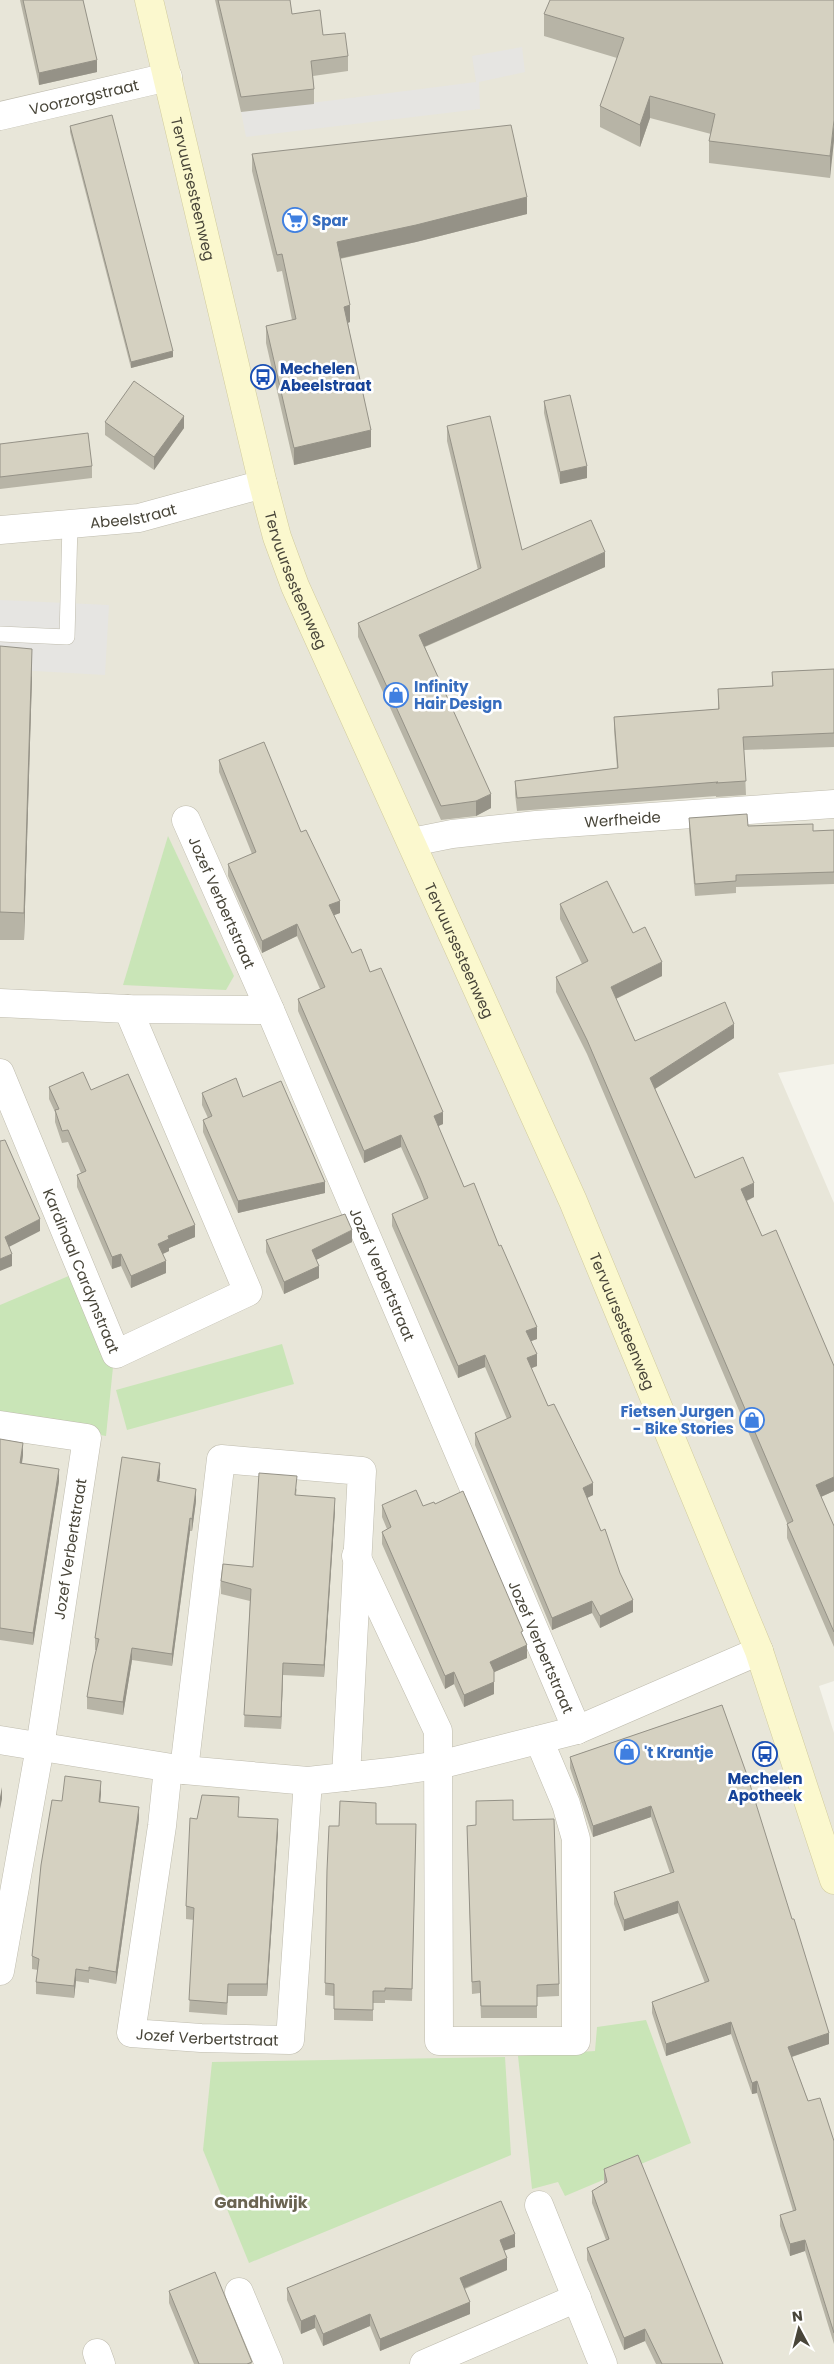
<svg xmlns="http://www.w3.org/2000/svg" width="834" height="2364" font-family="Poppins,sans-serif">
  <rect width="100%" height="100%" fill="#f4f3eb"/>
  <path fill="#e8e6d9" d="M0,0H834V1064L778,1073L834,1203V1681L819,1686L834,1733V2364H0Z"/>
  <g fill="#c9e5b7">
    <path d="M168,836L234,976L226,990L123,985Z"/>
    <path d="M71,1275L113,1367L106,1436L0,1417V1305Z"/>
    <path d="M282,1344L294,1384L127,1430L116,1390Z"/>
    <path d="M646,2020L691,2143L565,2196L558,2182L532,2189L518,2056L595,2051L597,2027Z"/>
    <path d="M505,2057L511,2155L249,2263L203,2150L212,2062Z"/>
  </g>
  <g fill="#e6e5e2">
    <path d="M522,47L525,72L479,82L480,109L246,137L241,112L476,82L472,56Z"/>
    <path d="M0,600L109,605L105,675L0,669Z"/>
  </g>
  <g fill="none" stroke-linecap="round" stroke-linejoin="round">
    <defs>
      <path id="lane" d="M0,634L67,637L70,524"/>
      <g id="street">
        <path id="s1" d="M0,116L168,77"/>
        <path id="s2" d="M0,530L139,518L263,484"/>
        <path id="s3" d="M186,820L270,1010L577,1730"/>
        <path id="s4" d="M412,842L452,834L536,825L834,804"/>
        <path d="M0,1003L128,1009L270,1010"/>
        <path id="s5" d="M0,1073L116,1354L248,1292L128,1009"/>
        <path d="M0,1425L87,1438L40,1747L0,1971"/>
        <path d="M356,1556L438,1731L439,2041H576V1839L566,1804L539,1740"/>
        <path d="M0,1740L184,1770L308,1781L390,1772L439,1765L577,1730L759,1651"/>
        <path id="s6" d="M168,1768L162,1826L131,2033L201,2038L290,2040L308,1781"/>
        <path d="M184,1770L221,1459L362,1471L346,1777"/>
        <path d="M539,2205L603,2364"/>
        <path d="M239,2292L269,2364"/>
        <path d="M97,2353L101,2364"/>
        <path d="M424,2364L577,2298"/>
      </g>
      <g id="secondary">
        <path id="s7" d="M149,0L263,484L277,537L295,586L573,1201L759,1651L834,1880"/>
      </g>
    </defs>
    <use href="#lane" stroke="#bfbcae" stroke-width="16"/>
    <use href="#street" stroke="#bfbcae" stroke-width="29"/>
    <use href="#secondary" stroke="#d1cb9d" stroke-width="29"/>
    <use href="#lane" stroke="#fff" stroke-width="15"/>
    <use href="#street" stroke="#fff" stroke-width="28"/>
    <use href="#secondary" stroke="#fbf8ce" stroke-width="28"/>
  </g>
  <g fill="#b7b4a6">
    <path d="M20,0H83L97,72L39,85Z"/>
    <path d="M215,0H290L292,14L323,35L348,56V71L313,76L314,89V104L241,112Z"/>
    <path d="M834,0L830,178L709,163V141L711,134L650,118L640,147L600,127V106L617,58L544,36V14Z"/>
    <path d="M70,126L173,357L131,368L70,132Z"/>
    <path d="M252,154L527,214L416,242L340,259L350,322L348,323L371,447L294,465L266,343V326L292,320L282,271L277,272L252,171Z"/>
    <path d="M544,401L587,478L560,484L544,413Z"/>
    <path d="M105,422L184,428L154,470L105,435Z"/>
    <path d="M447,426L522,550L605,567L425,647L491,808L476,816L441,820L358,637V623L478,570L447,441Z"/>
    <path d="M0,444L92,466V478L0,489Z"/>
    <path d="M0,646L32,677L24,940H0Z"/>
    <path d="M834,669V747L744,750L746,795L716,797V796L517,811L515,794V781L617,768L614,730V717L718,709V689L772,686V672Z"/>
    <path d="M219,760L301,832L340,913L334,915L352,953L370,972L443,1124L438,1126L464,1187L499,1246L537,1339L531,1341L537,1366L531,1368L548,1406L593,1495L587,1498L633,1612L600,1628L592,1613L552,1630L475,1445V1433L507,1419L485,1367L458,1378L392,1226V1214L424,1200L420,1190L401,1147L364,1163L298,1011V999L320,989L297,936L262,953L228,876V864L252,854L219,772Z"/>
    <path d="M689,818L748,826L813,831L834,830V884L736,887V893L695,896L689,830Z"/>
    <path d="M560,904L633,933L662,976L616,999L635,1041L734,1038L655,1089L695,1178L754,1197L747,1201L762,1236L834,1366V1491L821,1497L834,1526V1647L787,1538V1523L587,1054L556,992V977L582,964L560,919Z"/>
    <path d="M49,1087L91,1090L195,1237L169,1248V1251L163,1254L166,1273L131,1288L121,1266L112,1269L77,1187V1175L81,1173L68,1142L62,1143L55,1122V1112L49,1099Z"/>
    <path d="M202,1093L243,1097L325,1193L238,1213L203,1132V1120L208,1118L202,1105Z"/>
    <path d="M266,1240L352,1242L316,1260L319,1278L284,1294L266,1252Z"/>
    <path d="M0,1439L23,1455L22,1463L59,1481L33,1645L0,1640Z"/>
    <path d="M160,1475L159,1482L196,1501L192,1531H190L172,1666L132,1660L123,1715L87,1709V1697L96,1650H95V1638Z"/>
    <path d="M297,1488L296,1495L335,1510L324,1677L283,1675L281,1729L244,1727L250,1601L221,1594V1581L253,1567Z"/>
    <path d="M435,1504L523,1636L527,1658L494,1672V1694L464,1707L454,1684L445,1689L382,1544V1532L387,1529L382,1517V1505L423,1506Z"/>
    <path d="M722,1705L829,2044L792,2057L808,2101L834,2141V2344L805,2251L790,2256L780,2226V2215L793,2211L757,2093L752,2094L731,2034L666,2056L652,2013V2002L705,1983L678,1913L624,1931L614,1904V1892L670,1873L651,1817L593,1837L570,1768V1757Z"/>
    <path d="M101,1793L100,1802L139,1819L116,1984L89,1979V1983L76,1981L74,1998L36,1994V1982L38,1970L32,1969V1956L62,1801Z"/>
    <path d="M238,1817L278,1832L267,1996H228L227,2015L189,2012L194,1920L186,1919V1906L197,1819Z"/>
    <path d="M513,1820L559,1984V1996L537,1997V2018H481L480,1993L472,1994L467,1826L476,1825Z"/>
    <path d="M376,1824H416L412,2001L385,2000V2003H373V2021L334,2020V1996L325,1995L327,1870L339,1826Z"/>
    <path d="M604,2169L723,2364H656L645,2341L624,2350L587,2260V2248L606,2240L592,2203V2191L604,2184Z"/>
    <path d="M515,2247L504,2250L507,2270L465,2289L470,2314L380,2351L370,2326L323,2346L315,2328L301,2334L287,2300V2288Z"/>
    <path d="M169,2291L252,2364H194L169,2303Z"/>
  </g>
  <g fill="#959287">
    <path d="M97,60V72L39,85V73Z"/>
    <path d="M650,96V118L640,147V125Z"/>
    <path d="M834,120V141L830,178V156Z"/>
    <path d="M527,197V214L416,242L337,259V242Z"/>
    <path d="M350,305V322L344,324V307Z"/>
    <path d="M173,351V357L131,368V362Z"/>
    <path d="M184,416V428L154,470V457Z"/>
    <path d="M371,430V447L294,465V448Z"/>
    <path d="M587,466V478L560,484V472Z"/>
    <path d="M605,552V567L419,649V635Z"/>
    <path d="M32,649V677L24,940V913Z"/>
    <path d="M491,794V808L476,816V801Z"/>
    <path d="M340,901V913L329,917V905Z"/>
    <path d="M297,924V936L262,953V941Z"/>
    <path d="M662,962V976L611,1001V987Z"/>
    <path d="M734,1024V1038L650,1092V1078Z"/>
    <path d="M443,1112V1124L434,1128V1116Z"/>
    <path d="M401,1135V1147L364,1163V1151Z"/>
    <path d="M325,1182V1193L238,1213V1201Z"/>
    <path d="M754,1183V1197L741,1203V1189Z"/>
    <path d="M40,1219V1231L5,1249V1237Z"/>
    <path d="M195,1225V1237L169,1248V1251L158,1256V1244L168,1236Z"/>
    <path d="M352,1230V1242L312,1262V1250Z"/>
    <path d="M12,1254V1266L0,1271V1259Z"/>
    <path d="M121,1254V1266L112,1269V1257Z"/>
    <path d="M166,1261V1273L131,1288V1276Z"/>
    <path d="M319,1266V1278L284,1294V1282Z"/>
    <path d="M537,1327V1339L526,1343V1331Z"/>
    <path d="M537,1354V1366L527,1370V1358Z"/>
    <path d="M485,1355V1367L458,1378V1366Z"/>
    <path d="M23,1443V1455L20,1475V1463Z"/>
    <path d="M160,1463V1475L157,1493V1481Z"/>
    <path d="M59,1469V1481L33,1645V1633Z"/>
    <path d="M834,1477V1491L816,1499V1485Z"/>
    <path d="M593,1483V1495L583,1500V1488Z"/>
    <path d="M196,1489V1501L192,1531V1519Z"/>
    <path d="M335,1498V1510L324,1677V1665Z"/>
    <path d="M190,1518V1531L172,1666V1654Z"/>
    <path d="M633,1600V1612L600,1628V1616Z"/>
    <path d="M592,1601V1613L552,1630V1618Z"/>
    <path d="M527,1645V1658L490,1674V1662Z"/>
    <path d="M132,1648V1660L123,1715V1702Z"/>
    <path d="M283,1663V1675L281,1729V1717Z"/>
    <path d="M454,1672V1684L445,1689V1676Z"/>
    <path d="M494,1682V1694L464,1707V1695Z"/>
    <path d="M101,1781V1793L99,1814V1802Z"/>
    <path d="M2,1787V1799L0,1809V1797Z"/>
    <path d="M651,1806V1817L593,1837V1826Z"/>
    <path d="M139,1807V1819L116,1984V1972Z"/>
    <path d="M278,1819V1832L267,1996V1984Z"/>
    <path d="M678,1901V1913L624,1931V1920Z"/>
    <path d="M76,1969V1981L74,1998V1986Z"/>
    <path d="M731,2022V2034L666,2056V2044Z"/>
    <path d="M829,2033V2044L788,2058V2047Z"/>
    <path d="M757,2081V2093L752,2094V2083Z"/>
    <path d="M515,2234V2247L500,2252V2240Z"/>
    <path d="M805,2240V2251L790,2256V2244Z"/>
    <path d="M507,2258V2270L460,2290V2278Z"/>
    <path d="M470,2302V2314L380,2351V2339Z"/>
    <path d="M370,2314V2326L323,2346V2334Z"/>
    <path d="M315,2315V2328L301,2334V2321Z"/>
    <path d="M645,2329V2341L624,2350V2338Z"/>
  </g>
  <g fill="#d5d1c1" stroke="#959287">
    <path d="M23,0H83L97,60L39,73Z"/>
    <path d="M218,0H290L292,14L320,10L323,35L345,33L348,56L311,61L314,89L241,97Z"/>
    <path d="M550,0H834V120L830,156L709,141L715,114L650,96L640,125L600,106L624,38L544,14Z"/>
    <path d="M112,115L173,351L131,362L70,126Z"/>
    <path d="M511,125L527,197L416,225L337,242L350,305L344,307L371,430L294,448L266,326L296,319L282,254L277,255L252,154Z"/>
    <path d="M134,381L184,416L154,457L105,422Z"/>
    <path d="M570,395L587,466L560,472L544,401Z"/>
    <path d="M490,416L522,550L591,520L605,552L419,635L491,794L476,801L441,806L358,623L481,568L447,426Z"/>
    <path d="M88,433L92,466L0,477V444Z"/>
    <path d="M0,646L32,649L24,913L0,912Z"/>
    <path d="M834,669V733L743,737L746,781L716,783L718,782L517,798L515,781L618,768L614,717L719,709L718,689L773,686L772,672Z"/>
    <path d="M264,742L301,832L306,830L340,901L329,905L352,953L361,949L370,972L381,968L443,1112L434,1116L464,1187L474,1183L499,1246L501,1245L537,1327L526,1331L537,1354L527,1358L548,1406L554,1404L593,1483L583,1488L601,1531L605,1529L620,1573L633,1600L600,1616L592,1601L552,1618L475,1433L511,1417L485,1355L458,1366L392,1214L428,1198L420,1178L401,1135L364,1151L298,999L325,987L297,924L262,941L228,864L256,852L219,760Z"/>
    <path d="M747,814L748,826L813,824V831L834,830V872L736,875V881L695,884L689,818Z"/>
    <path d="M607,881L633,933L645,927L662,962L611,987L635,1041L725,1002L734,1024L650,1078L695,1178L743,1157L754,1183L741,1189L762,1236L776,1230L834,1366V1477L816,1485L834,1526V1632L787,1524L793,1521L587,1040L556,977L588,961L560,904Z"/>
    <path d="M83,1072L91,1090L128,1074L195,1225L168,1236L169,1239L158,1244L166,1261L131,1276L121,1254L112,1257L77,1175L86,1171L68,1130L62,1131L55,1110L59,1109L49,1087Z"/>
    <path d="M236,1078L243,1097L281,1081L325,1182L238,1201L203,1120L212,1116L202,1093Z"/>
    <path d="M5,1140L40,1219L5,1237L12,1254L0,1259V1141Z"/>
    <path d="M345,1214L352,1230L312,1250L319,1266L284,1282L266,1240Z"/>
    <path d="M0,1439L23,1443L20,1463L59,1469L33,1633L0,1628Z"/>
    <path d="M122,1457L160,1463L157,1481L196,1489L192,1519L190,1518L172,1654L132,1648L123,1702L87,1697L93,1663L99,1639L95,1638Z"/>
    <path d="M259,1473L297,1476L295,1495L335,1498L324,1665L283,1663L281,1717L244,1715L251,1589L221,1581L223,1564L253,1567Z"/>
    <path d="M416,1490L423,1506L434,1502L435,1504L463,1491L523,1631L521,1632L527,1645L490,1662L494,1671V1682L464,1695L454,1672L445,1676L382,1532L391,1527L382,1505Z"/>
    <path d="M722,1705L747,1775L792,1919H794L829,2033L788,2047L808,2101L820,2098L834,2141V2333L805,2240L790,2244L780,2215L796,2210L757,2081L752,2083L731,2022L666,2044L652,2002L709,1981L678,1901L624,1920L614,1892L674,1872L651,1806L593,1826L570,1757Z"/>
    <path d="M65,1776L101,1781L99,1802L139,1807L116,1972L89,1967V1971L76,1969L74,1986L36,1982L39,1959L32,1956L41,1865L52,1800L62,1801Z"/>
    <path d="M202,1795L239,1797L238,1817L278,1819L267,1984H228L227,2003L189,2000L194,1908L186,1906L190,1818L197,1819Z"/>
    <path d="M513,1800V1820L554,1819L559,1984L537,1985V2006H481L480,1981L472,1982L467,1826L476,1825V1801Z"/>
    <path d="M340,1801L376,1803V1824H416L412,1989L385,1988V1991H373V2010L334,2009V1984L325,1983L327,1870L329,1826H339Z"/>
    <path d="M638,2155L723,2364H662L645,2329L624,2338L587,2248L609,2239L592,2191L607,2182L604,2169Z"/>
    <path d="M501,2201L515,2234L500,2240L507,2258L460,2278L470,2302L380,2339L370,2314L323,2334L315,2315L301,2321L287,2288Z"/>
    <path d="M215,2272L252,2362L247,2364H199L169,2291Z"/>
  </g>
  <defs>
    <symbol id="supermarket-ring" viewBox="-11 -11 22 22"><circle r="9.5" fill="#fff" stroke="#3f7fe0" stroke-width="1.5"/><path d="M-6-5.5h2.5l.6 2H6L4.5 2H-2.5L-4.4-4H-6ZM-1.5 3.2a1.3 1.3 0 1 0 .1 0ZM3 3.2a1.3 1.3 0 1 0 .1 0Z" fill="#3f7fe0"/></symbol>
    <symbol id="bus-ring" viewBox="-11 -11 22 22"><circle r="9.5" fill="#fff" stroke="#1a4fb4" stroke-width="1.5"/><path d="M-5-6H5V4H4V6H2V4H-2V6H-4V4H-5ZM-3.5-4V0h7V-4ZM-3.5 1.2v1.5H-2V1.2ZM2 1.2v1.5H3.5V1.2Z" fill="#1a4fb4"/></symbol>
    <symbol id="shop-ring" viewBox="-11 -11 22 22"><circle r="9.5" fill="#fff" stroke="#3f7fe0" stroke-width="1.5"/><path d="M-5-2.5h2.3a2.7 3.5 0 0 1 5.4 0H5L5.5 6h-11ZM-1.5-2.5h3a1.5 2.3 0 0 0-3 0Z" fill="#3f7fe0"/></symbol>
  </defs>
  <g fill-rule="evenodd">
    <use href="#supermarket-ring" x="281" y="206" width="28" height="28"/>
    <use href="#bus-ring" x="249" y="363" width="28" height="28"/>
    <use href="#shop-ring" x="382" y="681" width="28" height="28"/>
    <use href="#shop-ring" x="738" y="1406" width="28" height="28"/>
    <use href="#shop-ring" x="613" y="1738" width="28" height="28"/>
    <use href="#bus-ring" x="751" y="1740" width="28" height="28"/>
  </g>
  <g text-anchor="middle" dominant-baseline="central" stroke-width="5" stroke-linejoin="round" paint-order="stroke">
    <g font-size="15" fill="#484539" stroke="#fff">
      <text stroke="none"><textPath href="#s1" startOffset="86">Voorzorgstraat</textPath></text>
      <text stroke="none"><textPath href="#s7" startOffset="194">Tervuursesteenweg</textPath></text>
      <text stroke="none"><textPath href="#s2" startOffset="134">Abeelstraat</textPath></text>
      <text stroke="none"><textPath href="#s7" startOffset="599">Tervuursesteenweg</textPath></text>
      <text stroke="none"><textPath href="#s4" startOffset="212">Werfheide</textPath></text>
      <text stroke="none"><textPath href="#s3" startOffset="90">Jozef Verbertstraat</textPath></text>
      <text stroke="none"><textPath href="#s7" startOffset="1004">Tervuursesteenweg</textPath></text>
      <text stroke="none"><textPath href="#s5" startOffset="214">Kardinaal Cardynstraat</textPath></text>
      <text stroke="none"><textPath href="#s3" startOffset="495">Jozef Verbertstraat</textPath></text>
      <text stroke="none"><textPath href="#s7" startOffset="1409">Tervuursesteenweg</textPath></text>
      <text transform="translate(70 1549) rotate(-81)">Jozef Verbertstraat</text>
      <text stroke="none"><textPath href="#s3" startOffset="900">Jozef Verbertstraat</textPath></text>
      <text stroke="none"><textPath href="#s6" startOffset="344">Jozef Verbertstraat</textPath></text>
    </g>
    <g font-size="15" font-weight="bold" fill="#366cbe" stroke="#fff" text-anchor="start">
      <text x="312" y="220">Spar</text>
      <text x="414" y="686">Infinity<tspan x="414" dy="17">Hair Design</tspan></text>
      <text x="734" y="1411" text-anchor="end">Fietsen Jurgen<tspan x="734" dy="17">- Bike Stories</tspan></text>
      <text x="644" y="1752">'t Krantje</text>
    </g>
    <g font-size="15" font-weight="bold" fill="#164399" stroke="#fff" text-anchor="start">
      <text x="280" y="368">Mechelen<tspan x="280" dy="17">Abeelstraat</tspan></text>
      <text x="765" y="1778" text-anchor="middle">Mechelen<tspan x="765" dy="17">Apotheek</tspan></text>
    </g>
    <g font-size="16" font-weight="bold" fill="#6a6451" stroke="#fff">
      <text x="261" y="2202">Gandhiwijk</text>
    </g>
  </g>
  <g transform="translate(799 2329) rotate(353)" stroke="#ffffff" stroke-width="4" paint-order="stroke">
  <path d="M0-4L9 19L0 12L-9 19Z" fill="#484539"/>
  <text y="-8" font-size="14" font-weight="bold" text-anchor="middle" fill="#484539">N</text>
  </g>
</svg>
